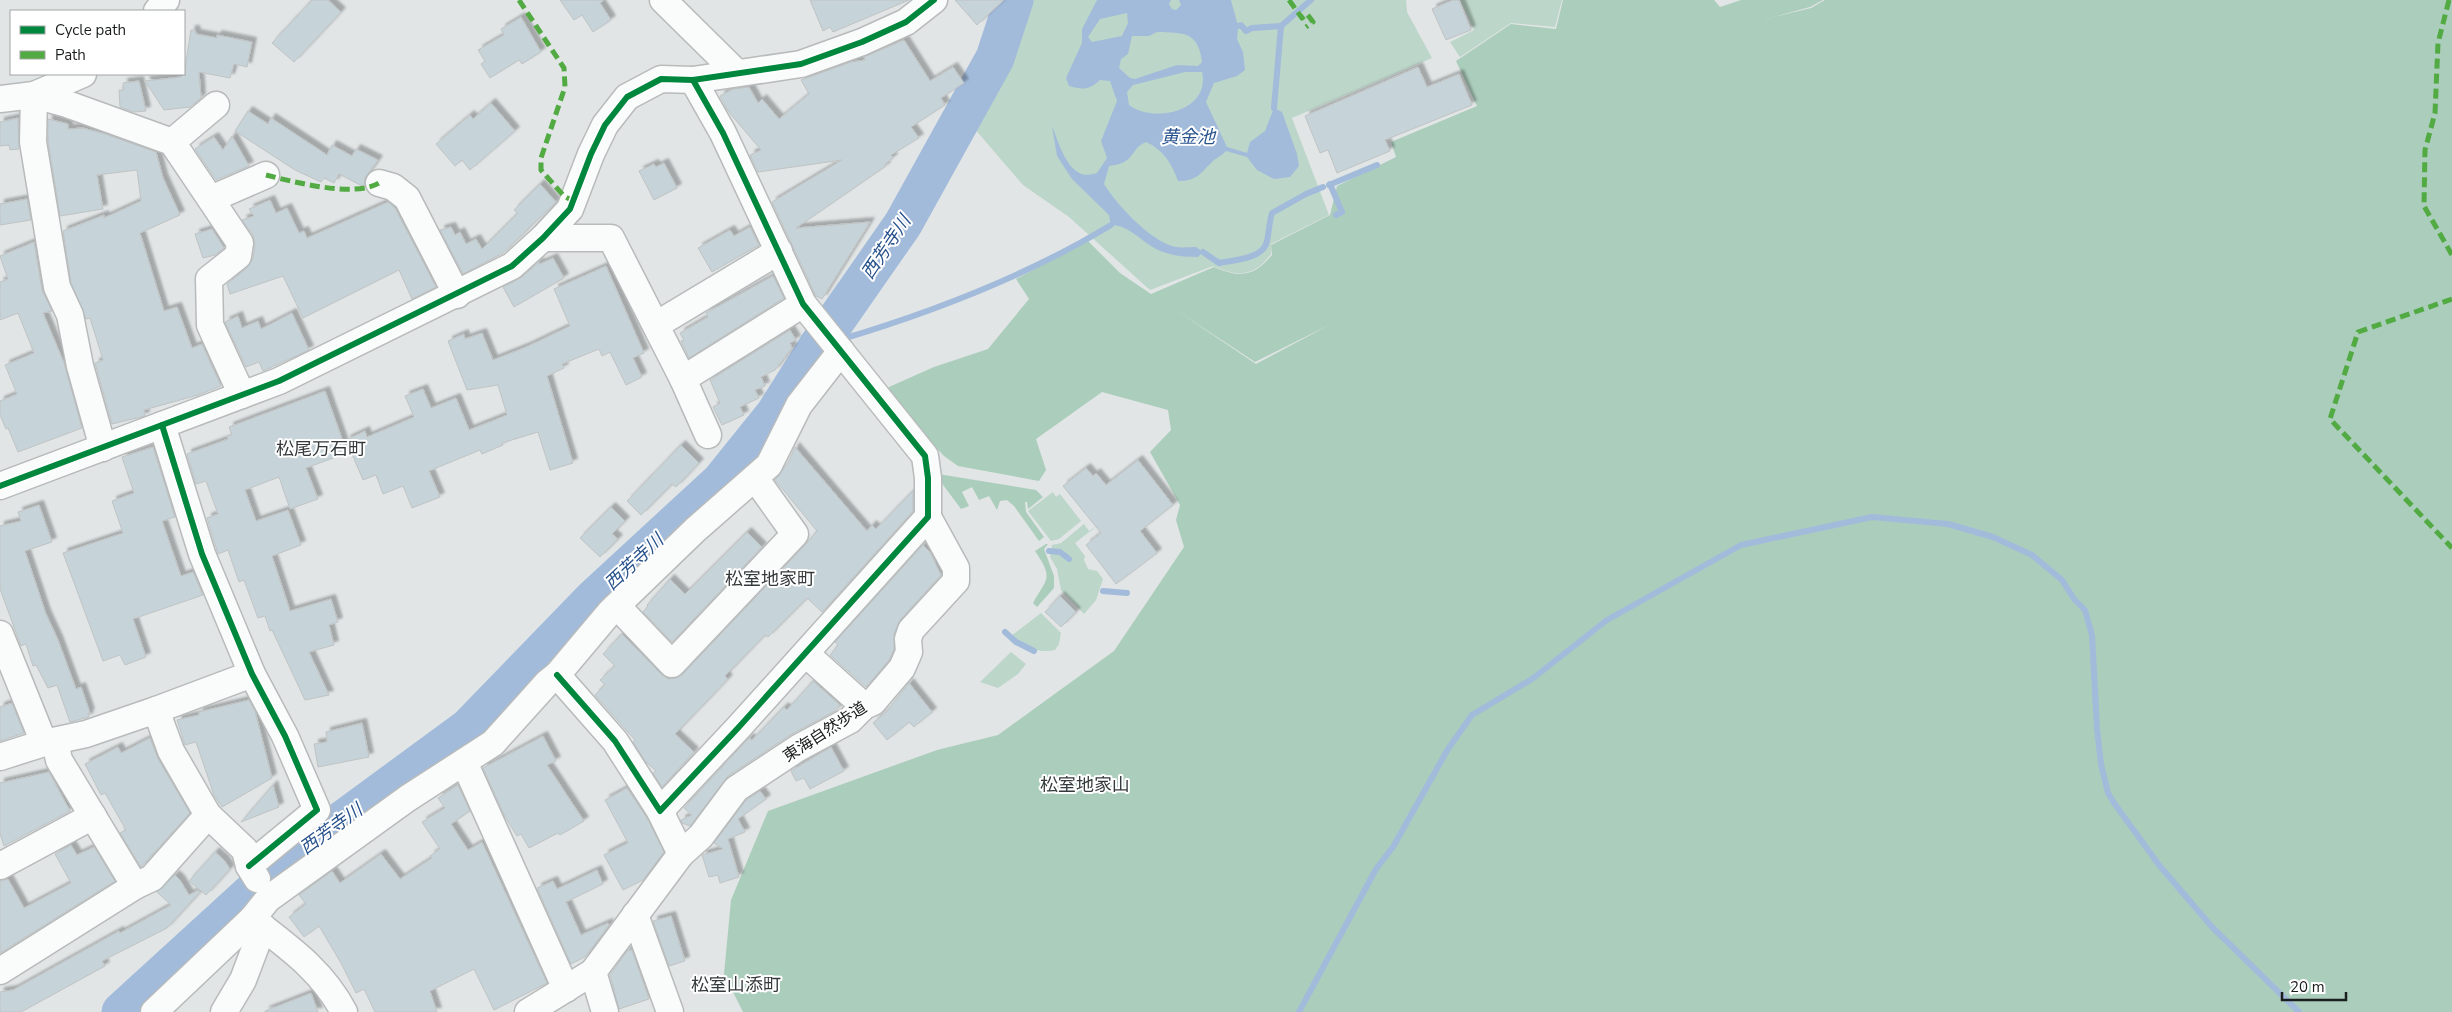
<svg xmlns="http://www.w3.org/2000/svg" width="2452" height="1012" font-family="'Nunito Sans','Noto Sans JP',sans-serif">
  <defs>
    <filter id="shadow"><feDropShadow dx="4.5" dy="-4.5" stdDeviation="1" flood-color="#0004"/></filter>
  </defs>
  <rect width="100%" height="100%" fill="#e1e5e5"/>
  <g fill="#bcd6c9">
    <path d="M1025,0H1406L1407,12L1432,58L1292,118L1329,215L1271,244V254C1254,277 1238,277 1213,266L1150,290L1069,217L1023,185L973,127L1008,54Z"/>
    <path d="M1460,0H1562L1555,27L1511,23L1460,57L1450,42L1474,30Z"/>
    <path d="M1053,492L1056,497L1060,494L1081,521L1059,539L1051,541L1028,511Z"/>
    <path d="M1084,524L1089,531L1097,526L1075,543L1085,556L1084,560L1088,569L1097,571L1103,579L1096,600L1084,614L1061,590L1057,569L1050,557L1052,545L1061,543Z"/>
    <path d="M1041,613L1061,633L1059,644L1055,650C1038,654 1023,646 1011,636Z"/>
    <path d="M1011,652L1026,664L1018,674L998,688L980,682Z"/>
  </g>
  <g fill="#abcdbc" fill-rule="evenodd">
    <path d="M1563,0H1714L1720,7L1741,0H1823L1810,7L1766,19L1811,8L1825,0H2452V1012H743L724,974L731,900L768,811L937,750L998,735L1114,651L1184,547L1176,520L1180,505L1150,452L1171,430L1168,410L1102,392L1036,439L1046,470L1039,481L958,466L944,456L889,398V387L934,367L988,349L1029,299L1016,279L1088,241L1120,273L1151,294L1214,267C1239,278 1254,277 1272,255L1271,245L1330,215L1337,186L1396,157L1391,142L1477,106L1456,61L1511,24L1556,29ZM1173,308L1255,362L1331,324L1256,364Z"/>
    <path d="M938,474L1036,490L1043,497L1028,509L1027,502H1025L1026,512L1044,537L1039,541L1014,506L1007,500L1000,501L997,510L989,496L979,500L972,487L962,492L969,506L961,509L938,478Z"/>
    <path d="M1046,544H1048L1044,549L1054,576V588L1037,607L1033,603C1047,578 1054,579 1035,551Z"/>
  </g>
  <path fill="#a2bbdb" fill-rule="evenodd" d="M1097,0H1171L1169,4L1172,9L1176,10L1181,5L1179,0H1231L1238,26L1237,39L1243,52L1245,70L1237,76L1214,83L1206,102L1227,147L1247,153L1250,142L1265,131L1274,108L1282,112L1297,154L1299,166L1290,177L1274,179L1257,170L1247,157L1226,151C1222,155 1218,157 1214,160C1200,173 1198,181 1178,181C1172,164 1163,149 1146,142C1129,149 1137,163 1109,166L1104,184C1117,205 1151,242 1176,247C1182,248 1190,247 1196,247L1203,252L1198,257C1186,257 1174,256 1163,252C1145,246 1129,224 1111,225L1109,215L1072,179L1057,156L1052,126C1058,140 1066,172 1085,175C1088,175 1093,174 1097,173L1107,158L1101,141L1117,101L1110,81L1100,80C1089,90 1083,90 1069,86L1066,78L1082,43V29ZM1127,13L1128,23L1122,36L1092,42L1088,37L1100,19ZM1157,32C1184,33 1198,31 1202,62L1198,66L1177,65L1135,79L1130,78L1119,68L1121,59L1128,54L1132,36H1149ZM1185,72H1202C1211,111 1154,124 1129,105L1127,92L1133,85Z"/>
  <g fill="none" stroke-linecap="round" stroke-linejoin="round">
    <g stroke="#a2bbdb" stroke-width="6">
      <path d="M1238,26L1241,25L1246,31L1252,28L1281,26L1311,0"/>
      <path d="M1274,108L1281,26"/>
      <path d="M1330,184L1342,212L1336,215"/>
      <path d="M1329,185L1377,165"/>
      <path d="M1203,252L1219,263C1233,260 1264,259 1267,241C1269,232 1269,223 1272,213L1306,194L1323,187"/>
      <path d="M839,340C933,312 1027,276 1111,225"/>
      <path d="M1049,551L1060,552L1069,559"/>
      <path d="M1103,591L1127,593"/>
      <path d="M1005,632L1016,642L1034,651"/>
      <path d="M1299,1012L1376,869L1393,847L1448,749L1472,715L1532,679L1607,620L1741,545L1872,517L1948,524L1993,537L2032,555L2062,580L2074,599L2085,610L2092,635L2097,729L2101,764L2108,793L2114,803L2159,865L2212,927L2299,1012"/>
    </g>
    <path stroke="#a2bbdb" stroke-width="39" d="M121,1012L284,863L468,728L593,599L721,481L775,414L818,346L903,224L995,58L1014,0"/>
  </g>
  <g fill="#c6d3d9" stroke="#c0c3c3" filter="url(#shadow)">
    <path d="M312,0H328L341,12L294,62L272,43Z"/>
    <path d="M560,0H604L600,3L611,20L593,32L582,15L574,20Z"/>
    <path d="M810,0H909L833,32L830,27L823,31Z"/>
    <path d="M955,0H1004L977,25Z"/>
    <path d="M1453,0H1459L1471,30L1446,40L1432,9Z"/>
    <path d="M521,17L541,52L522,64L519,60L490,78L481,64L485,61L478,50L504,35L501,29Z"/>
    <path d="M191,30H195L196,34L217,38V35L252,42L247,67L234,64L230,78L199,72L201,98L190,107L164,110L145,81L181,77L184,74Z"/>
    <path d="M904,40L930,81L953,67L964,83L941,98L945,105L911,127L919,138L891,155L893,158L885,164L886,166L796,228L870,222L822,299L816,296L772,202L842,160L758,172L750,155L761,150L728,111L720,96L733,89L749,87L758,103L762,99L779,119L809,94L801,80L851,62L865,60L864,57Z"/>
    <path d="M1418,67L1427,87L1459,74L1472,105L1385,140L1390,151L1337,173L1328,150L1320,153L1305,116Z"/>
    <path d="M139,81L146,111L134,112L120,107L119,90H124L123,83Z"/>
    <path d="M491,103L515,131L470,170L462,160L455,166L436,144L470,115L473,119Z"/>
    <path d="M248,111L268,124L271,118L327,155L332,145L352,156L356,149L378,160L365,178L364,187L339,174L334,183L324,178L321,182L295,170L235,131Z"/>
    <path d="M18,118L19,149L10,150L9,145L0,146V122Z"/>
    <path d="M48,119L68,124V129L83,128L105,134L156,152L163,178L180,215L140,233L164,311L177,307L192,348L202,344L221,386L198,395L144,410L145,416L112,424L95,363L103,360L90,318L86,319L71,283L63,231L104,215V218L141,201L137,170L97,175L103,209L60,216L48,141Z"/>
    <path d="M232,136L249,166L216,180L195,149L214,137L223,150Z"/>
    <path d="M664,163L677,188L654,200L639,171L654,164L656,167Z"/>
    <path d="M540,184L556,202L503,253L463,274L440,230L451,227L455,235L460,232L466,244L476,239L482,249L518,213L514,210Z"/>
    <path d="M27,199L31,220L0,225V204Z"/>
    <path d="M270,200L276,213L287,208L299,233L304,231L307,238L388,202L395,208L436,287L412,299L399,270L303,318L283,276L230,294L227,284L247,268L253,258L255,245L253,235L242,220L254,216L249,209Z"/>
    <path d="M750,227L759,245L712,272L698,248L730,230L734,236Z"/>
    <path d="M212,229L224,248L215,255L203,258L195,234Z"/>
    <path d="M34,242L42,290L52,311L43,313L64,363L82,428L18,452L8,428L6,429L0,415V401L17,394L5,365L34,353L18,313L0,320V282L8,279L0,256Z"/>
    <path d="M553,258L564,278L514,307L503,287L522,277L539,262L540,264Z"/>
    <path d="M606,266L644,353L633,358L642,377L626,385L610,352L602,356L599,349L562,364L564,368L547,376L573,463L550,470L538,432L502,443L503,445L482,454L480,450L429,471L440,497L412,508L403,486L383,494L376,475L363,480L346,440L365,431L367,437L414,417L405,396L423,389L431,408L456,398L469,430L507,415L498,385L467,390L448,341L464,334L465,339L482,333L493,360L526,347L570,326L554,289Z"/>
    <path d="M773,276L784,298L689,358L681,341L684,340L680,333L708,317L706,313Z"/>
    <path d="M292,313L309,350L263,371L259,362L246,367L225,322L238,316L242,328L258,321L261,329Z"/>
    <path d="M790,330L796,340L790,343L792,348L775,370L761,377L765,386L755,390L759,398L740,407L744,415L722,425L713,407L720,403L710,380Z"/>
    <path d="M325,391L347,453L306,468L318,499L290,509L279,477L245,490L256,521L288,510L301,545L272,556L290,611L331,599L338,622L329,625L334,645L309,652L329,695L305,700L272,630L270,631L265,616L258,618L244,580L239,582L228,550L218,554L207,518L218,514L206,481L196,484L187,454L228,439L227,436L232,435L229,427Z"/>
    <path d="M681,445L699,463L676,487L672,484L641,515L627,501Z"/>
    <path d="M153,447L175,517L162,521L181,576L193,572L203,595L133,619L146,657L125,665L120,655L103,661L63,553L123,533L112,501L134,493L122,457Z"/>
    <path d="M795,447L867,531L872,525L876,529L913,491V511L822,612L807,598L768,637L765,635L725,676L728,679L675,734L694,752L662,787L653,773L656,771L646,762L633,742L635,740L595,695L605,685L600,680L615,666L603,654L622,634L661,674L668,679L676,678L683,674L806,544L817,531L775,480L788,463Z"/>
    <path d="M1138,460L1173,505L1140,531L1157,553L1116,584L1086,545L1101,533L1063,486L1086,468L1093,476L1096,473L1106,485Z"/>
    <path d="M39,505L52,542L25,551L46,614L58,640L76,689L81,687L90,713L88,714L89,717L70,722L57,685L48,688L36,665L33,666L26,644L21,646L0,589V526L21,521L18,512Z"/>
    <path d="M611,507L625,521L612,534L618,539L600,557L580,538Z"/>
    <path d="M747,532L762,547L672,642L643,612L648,606L647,605L670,579L685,594Z"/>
    <path d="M923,545L930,552L941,575L900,620L894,634V649L889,660L866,687L830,655L838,645L835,642Z"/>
    <path d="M1060,596L1076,612L1061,627L1045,612Z"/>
    <path d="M813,681L840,705L835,711L790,735L728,776L690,826L682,823L681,820L692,815L684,808L749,738L752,740L784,707L787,710Z"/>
    <path d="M909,683L932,712L914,727L909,722L887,740L873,723L887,711Z"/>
    <path d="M249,700L255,711L272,778L222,807L214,795L196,742L185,745L177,720L199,715V712Z"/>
    <path d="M12,703L24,733L0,741V707Z"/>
    <path d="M362,723L369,757L318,767L314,744L327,742L326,732Z"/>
    <path d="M543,736L556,761L547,765L584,821L560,835L558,833L529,848L521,834L517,836L505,817L483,768Z"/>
    <path d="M150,738L158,759L190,813L141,867L120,833L126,830L105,793L101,795L85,764L118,747L121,753Z"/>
    <path d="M831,747L844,771L810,789L804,778L796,781L791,771Z"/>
    <path d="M49,772L70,811L4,846L0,834V783Z"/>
    <path d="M273,785L279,807L241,822Z"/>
    <path d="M458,785L470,811L451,824L468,850L482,842L547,983L494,1010L474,969L430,991L437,1012H375L364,989L356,993L341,963L319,926L304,937L289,917L306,904L299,895L332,871L340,883L381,854L400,879L432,858L430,856L440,849L422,822L445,808L438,798Z"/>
    <path d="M627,788L647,818L664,852L643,880L623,890L604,855L628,843L605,800Z"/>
    <path d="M760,791L766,799L738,819L745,832L728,839L739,877L720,883L718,875L709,877L702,855L723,849L714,843L746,800Z"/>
    <path d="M71,845L77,855L94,847L115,881L0,953V881L8,879L24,908L71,883L55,854Z"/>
    <path d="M215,852L224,860L230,869L206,895L189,881Z"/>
    <path d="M597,870L603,884L566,902L581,935L608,923L609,925L585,957L571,964L537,888L553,881L557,889Z"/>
    <path d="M175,875L180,880L189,895L198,890L200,892L167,928L102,961L105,966L21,1012H0V992L13,990L119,931L120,933L171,905L157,892Z"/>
    <path d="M671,916L685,961L669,966L653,921Z"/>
    <path d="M632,950L649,999L619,1009L610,975L627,951Z"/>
    <path d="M311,993L318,1012H265V1011Z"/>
  </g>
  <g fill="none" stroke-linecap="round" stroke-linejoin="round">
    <defs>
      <g id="minor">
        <path d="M663,0L737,73"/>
        <path d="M157,11L166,0"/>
        <path d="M34,95L67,104L172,142L240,243L238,256L209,279L210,325L242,395"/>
        <path d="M34,95L33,142L57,287L70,315L80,366L103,448"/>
        <path d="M0,99L34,95L83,74"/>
        <path d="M172,142L216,105"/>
        <path d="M379,183L393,187L407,198L457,295"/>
        <path d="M211,199L266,175"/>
        <path d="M543,238H611L683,379L708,435"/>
        <path d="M656,325L779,251"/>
        <path d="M683,379L803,304"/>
        <path d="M162,425L202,554L252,674L285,736L317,810L249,866"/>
        <path d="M0,486L279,381L512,266L543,238L570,209L591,154L605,125L627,97L661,79L693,80L801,64L862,42L906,22L934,0"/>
        <path d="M617,606L672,664L795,534L755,478"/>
        <path d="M0,634L44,743"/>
        <path d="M806,654L864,706"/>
        <path d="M156,710L252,674"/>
        <path d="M0,757L44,743L86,734L156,710L171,751L208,815L245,850L249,866L257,879"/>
        <path d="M464,762L566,989"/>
        <path d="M660,811L738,728L928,517V478L925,456L803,304L723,133L693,80"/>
        <path d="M681,854L701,836L736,789L798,748L850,720L864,706L873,702L902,668L909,652L908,639L911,630L956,581V568L928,517"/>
        <path d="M0,866L93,816"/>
        <path d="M135,886L152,878L208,815"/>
        <path d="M635,915L670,1012"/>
        <path d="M252,919C288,947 322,970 344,1012"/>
        <path d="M0,971L135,886L59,760L55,741"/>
        <path d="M593,972L605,1012"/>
        <path d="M154,1012L252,919L268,899L408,798L493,743L547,683L557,675L610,612L695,530L769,465L799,405L841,351"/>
        <path d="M224,1012L243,980L263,927"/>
        <path d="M528,1012L593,972L681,854L660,811L615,741L557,675"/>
      </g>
    </defs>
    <use href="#minor" stroke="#b8bbbb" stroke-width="29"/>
    <use href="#minor" stroke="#fafbfb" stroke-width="26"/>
    <g stroke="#52aa43" stroke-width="5" stroke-dasharray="10 5" stroke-linecap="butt">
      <path d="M519,0L564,68L565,87L541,158V170L564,196L573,201"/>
      <path d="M1289,0L1302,18L1307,14L1313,22L1306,27"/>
      <path d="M2449,0L2438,43L2435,113L2425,150L2424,206L2452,255"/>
      <path d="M266,175C294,182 354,198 379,183"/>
      <path d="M2452,299L2358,332L2330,419L2452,548"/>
    </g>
    <defs>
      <g id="cycleway">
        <path d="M162,425L202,554L252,674L285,736L317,810L249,866"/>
        <path d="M0,486L279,381L512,266L543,238L570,209L591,154L605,125L627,97L661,79L693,80L801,64L862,42L906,22L934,0"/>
        <path d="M557,675L615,741L660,811L738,728L928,517V478L925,456L803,304L723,133L693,80"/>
      </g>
    </defs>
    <use href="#cycleway" stroke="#fff" stroke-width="9"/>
    <use href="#cycleway" stroke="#00873e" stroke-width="6"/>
  </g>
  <g text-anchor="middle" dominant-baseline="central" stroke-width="4" stroke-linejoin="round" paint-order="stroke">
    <g font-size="16" fill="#1b1e1e" stroke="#fff">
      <text transform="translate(825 732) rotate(-33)">東海自然歩道</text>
    </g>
    <g font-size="18" font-style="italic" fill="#27528c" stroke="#fff">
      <text x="1188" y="137">黄金池</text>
      <text transform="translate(886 247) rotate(-56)">西芳寺川</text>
      <text transform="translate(634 562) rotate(-43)">西芳寺川</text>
      <text transform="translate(331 829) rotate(-36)">西芳寺川</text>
    </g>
    <g font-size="18" fill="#343a3b" stroke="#fff">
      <text x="321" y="449">松尾万石町</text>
      <text x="770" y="579">松室地家町</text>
      <text x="1085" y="785">松室地家山</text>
      <text x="736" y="985">松室山添町</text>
    </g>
  </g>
  <rect x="10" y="10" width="175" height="65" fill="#ffffff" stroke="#a4a5a5"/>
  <rect x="20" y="26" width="25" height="8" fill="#00873e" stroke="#a4a5a5"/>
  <text x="55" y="35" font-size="15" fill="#1b1e1e">Cycle path</text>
  <rect x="20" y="51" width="25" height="8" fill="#52aa43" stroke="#a4a5a5"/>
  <text x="55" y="60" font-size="15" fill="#1b1e1e">Path</text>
  <path d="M2282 992v8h64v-8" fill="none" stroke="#1b1e1e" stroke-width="2.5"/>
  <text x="2290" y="992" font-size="15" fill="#1b1e1e" stroke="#ffffff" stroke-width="4" paint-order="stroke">20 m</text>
</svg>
